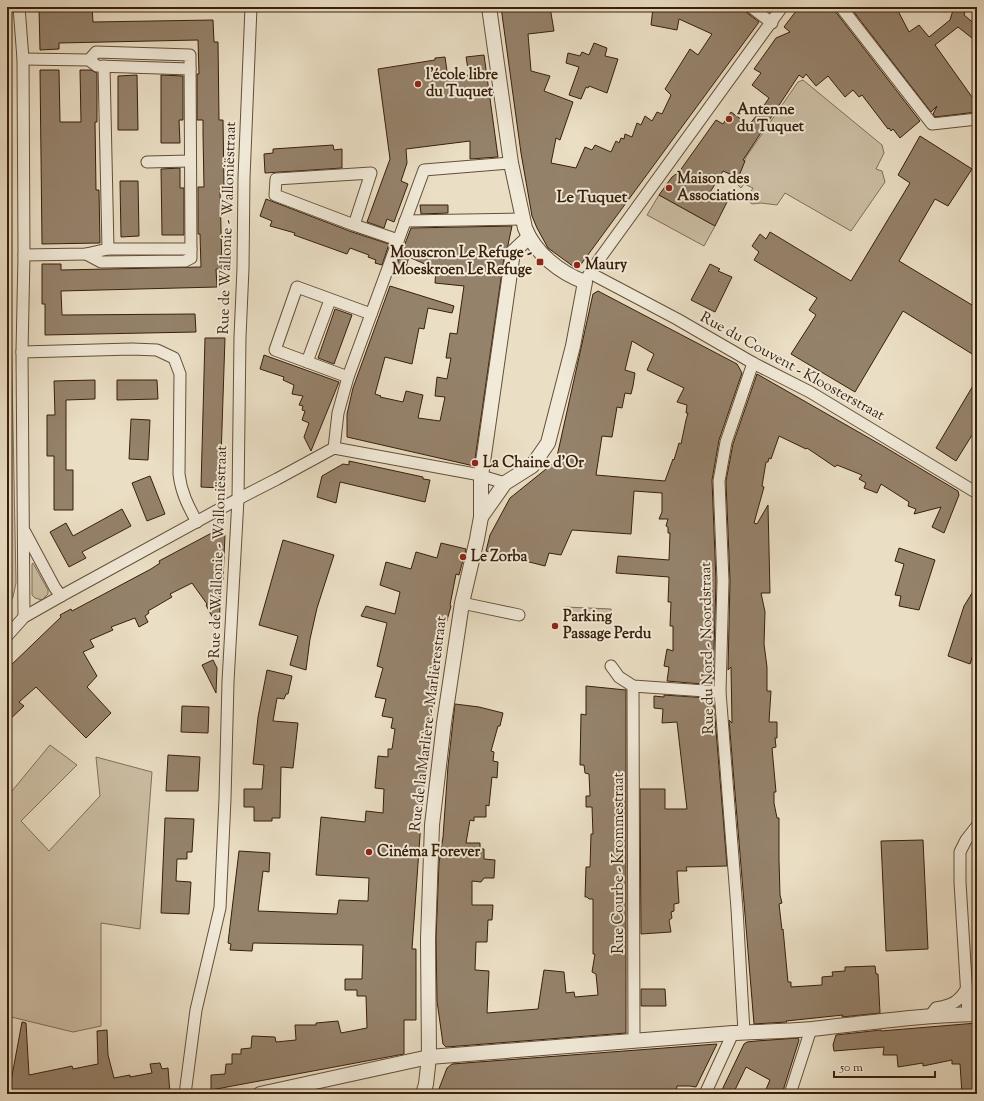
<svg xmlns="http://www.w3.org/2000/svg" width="984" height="1101" font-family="'Sorts Mill Goudy',serif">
  <rect width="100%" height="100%" fill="#eadec4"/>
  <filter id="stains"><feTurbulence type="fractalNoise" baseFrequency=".005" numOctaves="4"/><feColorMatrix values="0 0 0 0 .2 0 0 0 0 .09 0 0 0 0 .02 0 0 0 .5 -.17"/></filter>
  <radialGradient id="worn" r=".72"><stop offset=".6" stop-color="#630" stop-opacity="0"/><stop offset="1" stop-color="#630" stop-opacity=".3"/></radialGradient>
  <g fill="#ccbea4" stroke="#826e57">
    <path d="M803,80L882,145L884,153L876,169L882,171L885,182L851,231L785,193L777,205L761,203L752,204L746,199L753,188L744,184L741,188L736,183L746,157L798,82Z"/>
    <path d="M7,111L16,583L13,597L7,608Z"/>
    <path d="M659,195L715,226L704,246L647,215Z"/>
    <path d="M33,563L48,590V594L42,600L35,598L32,595V564Z"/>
    <path d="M565,607L611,609V615L565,613Z"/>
    <path d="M50,745L77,765L21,821L49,851L100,796L96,757L152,772L140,929L101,923V1026L73,1032L7,1016V797Z"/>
  </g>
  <g fill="#95826b" stroke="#381f0a" fill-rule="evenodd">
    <path d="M39,7H92L93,22L213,20L214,42H218L219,120H223L224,187H220L222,269H216L217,287L61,291L62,315L195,314L196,332L45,335V304H42V264H61V270L201,267L200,234H198V187H204L203,134V120H197V74H199L198,40L59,43V49L40,50Z"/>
    <path d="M501,7H550L554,31L528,34L531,71L550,76L544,91L573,102L560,140L556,138L551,163L576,168L585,147L592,150L595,145L611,152L616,141L619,143L621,138L624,139L625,134L632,137L637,123L641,125L645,116L652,121L657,112L662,114L671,95L665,89L690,49L698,55L712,34L679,19L677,30L651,25L653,8L652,7H744L746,12L759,22L579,267H574L548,248L537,228L532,216L521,153Z"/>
    <path d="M799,7H834L835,11L920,121L900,138L893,129L891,131L889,128L888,129L862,95L859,97L853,90L845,97L828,76L816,86L806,74L803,78L799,75L743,160L745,161L738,178L723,171L709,194L727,202L715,226L659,195L672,177L679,172L716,120L723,124L731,112L749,125L761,110L769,98L752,85L761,73L754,69L776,38L790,32L784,27Z"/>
    <path d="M850,7H896L909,32L919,25L929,37L950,20L954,7H966L964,15L977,26V42L958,27L935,45L977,104V112L935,117L933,114L937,106L931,112Z"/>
    <path d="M594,43L607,48L605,56L618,59L607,93L589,86L588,88L586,87L581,99L569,95L579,67L566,63L568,53L580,56L582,52L589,55Z"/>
    <path d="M484,55L498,157L470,159V141L406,149L407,163L401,181L408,184L394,222L387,219L384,228L367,222L390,159L378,69L435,60V58L445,57L448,78L469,75L466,57Z"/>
    <path d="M40,70H59L60,122H81L80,70H91L97,73V122H95L96,190H99L100,243L42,244Z"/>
    <path d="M137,75L138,130H118V76Z"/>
    <path d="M161,75L183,76V120H179L180,143H161Z"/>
    <path d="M920,136L972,169L948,206L935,199L899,261L977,308V357L903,311L855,392L791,354L816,315L809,310L817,298L754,260L759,252L752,246L760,234L766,239L770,232L851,281L910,183L898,175Z"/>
    <path d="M333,145L334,150L342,149V168L265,173L264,154L273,153V149Z"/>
    <path d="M180,168V188H184V235H162L161,169Z"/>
    <path d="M120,181H138L139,236L121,237Z"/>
    <path d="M266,199L352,232L389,244L382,265L375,263L376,260L368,257L369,255L350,248L347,254L294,235L295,233L270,226L272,221L260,216Z"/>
    <path d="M420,205H448V213L421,214Z"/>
    <path d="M512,226L508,245L505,251L474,466L347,437V414L353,388L390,286L454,306L452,313L428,308L424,329L419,328L412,364L385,357L375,394L381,396L380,397L403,402L406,391L423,395L418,418L440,421L445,397L435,396L437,377L447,379L451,358H446L450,333L457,334L464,286L435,283L436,269L409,257L404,273L395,270L411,228Z"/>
    <path d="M710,264L720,269L718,271L732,277L715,312L691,300Z"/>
    <path d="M598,291L737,364L742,373L719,440L712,480L716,581L713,685L667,681L669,667L664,666L667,649L673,651V626H670L671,602H668L669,577L616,573L618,556L669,560L670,533H668V527L666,526L668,519H659L662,512V493L634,491L631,534L572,530L561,555L549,553L545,566L486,551L490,535L510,498L556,461L593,294ZM632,341L654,354L647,370L684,388L677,402L687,405L686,413H688L686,420L681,444L679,443L674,460L673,459L665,481L596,475L602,436L612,437L617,407L622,408L625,393L631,394L633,386L635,373L625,370Z"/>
    <path d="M335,309L352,315L334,364L318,358Z"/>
    <path d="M205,338H225L220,488L201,487Z"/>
    <path d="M264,355L339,382L311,451L304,437L309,423L302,420L305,411L302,410L303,406L299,405L303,396L292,394L294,385L283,380L284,377L260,369Z"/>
    <path d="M757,374L883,446L958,491L959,495L944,533L932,527L941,507L914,514L916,509L908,506L909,502L881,484L877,493L864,488L866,483L859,479L862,475L837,465L835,467L807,448L806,449L779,436L771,459L769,458L768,462H766L762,486L764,487L754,523L757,524L768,505L770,593H761L765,612L764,644L767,667V691H771L769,722H777V738H775L776,747L772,748L776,792H774V803L777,818H779V860L780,895L782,903L779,904L782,930L783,929L788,982H791V987L822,985V977L833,976L832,972L845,971V967L875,966L876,974H878L880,1013L842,1017L843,1015L786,1021L787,1022L754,1024L729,720L732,723L731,667L728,670L730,581L726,481L733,444Z"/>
    <path d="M977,379V427L956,461L936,448Z"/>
    <path d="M95,380V399L66,400V470H73V510H54V456H47V415H55L54,381Z"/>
    <path d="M117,380H157L158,399L117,400Z"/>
    <path d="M131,419L150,420L148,460L129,459Z"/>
    <path d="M349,461L423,477V479L430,480L425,502L340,482L336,503L317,497L322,476L343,464L349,465Z"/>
    <path d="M150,476L165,514L147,521L132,483Z"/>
    <path d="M122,509L131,526L82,552L86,558L69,567L50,532L66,523L73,536Z"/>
    <path d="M221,528L225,535L223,580L221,581L219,630L206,605L207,604L192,583L170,594L172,597L148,611L149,613L145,616L148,622L139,627L135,618L111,627L113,630L90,640L94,647L83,652L97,676L87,687L111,713L86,738L36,687L19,702L24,706L7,722V669L61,617L60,615L71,609L72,611L151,569L160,563L159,561Z"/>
    <path d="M283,540L334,555L317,608L310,639L306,670L290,665L298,636L259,625Z"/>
    <path d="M441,543L466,549L459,575L456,574L450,605L451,606L442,638L436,669L422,807L412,949H416V1020H404V1054L211,1090V1075L225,1074L226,1064H232V1054H241V1049L251,1048L252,1036L275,1037L276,1042L296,1040L295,1025H316V1023L338,1021L341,1033L367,1028L366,996H357V990H345V979H362L363,945L253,943L252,951L230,950L231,944L228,943L239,851L270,853L269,872L263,871L258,911L337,914L339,900L368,901L369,878L316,875L321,817L365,822L366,811L383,813L384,789L375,788L378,756L388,757V749H392L395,729L391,728L393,718L382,716L386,699L375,697L383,668L377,666L387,623L361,616L366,606L395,614L400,592L380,585L386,562L411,569L416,552L437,558Z"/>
    <path d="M899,548L935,560L919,610L899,606L901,596L895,595L904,564L895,561Z"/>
    <path d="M977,585V642L970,664L948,656L964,606Z"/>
    <path d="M213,660L217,668L216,693L202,665Z"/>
    <path d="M267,670L292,676L288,694H286L284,699L277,698L273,721L298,723L293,768L281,767L280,818H272V821H254V807H244V789H262L264,765L253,764L258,717Z"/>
    <path d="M586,686L626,690V1033L446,1047L443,1044L437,1001L436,939L439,863L443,837L448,766L455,704L479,707L503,713L500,726H498L491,751L494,752L493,761L498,762L497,778L492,777L489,806L486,805V817H474V821L470,820L466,843H480V849H484V859L495,860L494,878H484L481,882L472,881V905H493L492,920H488L487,942H476L475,970L489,971L487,1013L538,1009L544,970L564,972L566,993L574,992L575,997L598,995L596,974L592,972L595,954H593V899H589L587,897H585L586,867H590L591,834H593L592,807H586V796H590L589,774L585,773L584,765H580L581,714L586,715Z"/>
    <path d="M664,695L708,698L714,705L727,866L686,867L687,871H677L679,903L674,904V911L671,912L672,918L669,920L671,932L641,934L640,789H665V809H687L677,722L662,723L663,709L654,708V696L664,697Z"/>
    <path d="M182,706L209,707L208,733L181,732Z"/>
    <path d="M168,755L200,757L198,791H166Z"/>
    <path d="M165,818L194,819L192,852H187V859H177L176,881L191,882L189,914L161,913Z"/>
    <path d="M923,840L928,949L886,951L881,841Z"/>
    <path d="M641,989H665L666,1006H641Z"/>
    <path d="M22,1022L26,1023L29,1075L63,1068L72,1066L73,1069L98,1064L97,1031L107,1030L108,1055L114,1078L130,1075V1077L152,1073L150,1064L160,1063L162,1069L168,1068L170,1094H7V1080L11,1081Z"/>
    <path d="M977,1023V1094H962L960,1064H952V1060L923,1066V1063L898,1067L897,1055H883L884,1047L834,1051L833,1045L836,1035L881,1030V1031Z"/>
    <path d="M798,1038L799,1040L782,1094H764L770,1080L746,1067L733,1094H720L744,1044L747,1042L756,1041Z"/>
    <path d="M717,1044L696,1087L690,1086H677L676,1094H624L598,1090V1094H437L447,1068L452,1064Z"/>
  </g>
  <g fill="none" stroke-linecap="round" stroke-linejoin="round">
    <defs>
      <g id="minor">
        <path d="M19,7L23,59L24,255L22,352L24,617"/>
        <path d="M751,7L772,23"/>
        <path d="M841,7L932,124L977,119"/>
        <path d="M23,59L89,60L97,66L190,69"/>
        <path d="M104,66L108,249"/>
        <path d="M147,162L190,161"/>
        <path d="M405,221L522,219"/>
        <path d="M354,225L275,195L276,179L371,173L354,225L398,240"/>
        <path d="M86,254L101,262L185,261L191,258L190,55L96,52L89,60"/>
        <path d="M24,255L86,254L108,249H191"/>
        <path d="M590,273L677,319L753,363L810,392L977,493"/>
        <path d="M586,279L598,261L782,7"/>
        <path d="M22,352L132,349L157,350L174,358L180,374L179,474C181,492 188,506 197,522"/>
        <path d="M307,362L330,300"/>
        <path d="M348,377L275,350L297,287L371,314"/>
        <path d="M334,448L338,413L348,377L424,170L511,163"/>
        <path d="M25,532L55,588L61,596"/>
        <path d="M462,603L519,615"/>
        <path d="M7,636L24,617L61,596L238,499L277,479L334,448L475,474L505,483"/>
        <path d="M611,666L619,677L633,686L720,692"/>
        <path d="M633,686L634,1041"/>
        <path d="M968,1014L960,882V852L966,840L977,826"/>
        <path d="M930,1016L936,1008C952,1005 959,1002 967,988"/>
        <path d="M744,1032L737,909L720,692L723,581L719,481L726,442L753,363"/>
        <path d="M185,1094L196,1010L220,908L225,799L228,682L238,499L240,337L243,268L244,178L251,7"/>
        <path d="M705,1094L733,1033"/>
        <path d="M790,1094L811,1029"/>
      </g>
      <g id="tertiary">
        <path d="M481,517V476L513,252L529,237"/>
        <path d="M260,1094L429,1057L733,1033C759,1032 786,1031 812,1029C867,1023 922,1015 977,1014"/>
        <path d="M423,1094L426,1084L429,1057L428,939L432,825L444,723L462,603L477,539L481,517L505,483L532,466L548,443L573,346L585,282C560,273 535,253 525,228L511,163L489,7"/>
      </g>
    </defs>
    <use href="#minor" stroke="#644f38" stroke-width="13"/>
    <use href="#tertiary" stroke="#644f38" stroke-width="16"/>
    <use href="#minor" stroke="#f1ead9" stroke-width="11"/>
    <use href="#tertiary" stroke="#f1ead9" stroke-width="14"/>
  </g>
  <g fill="#8f2418" stroke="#f1ead9" stroke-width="1.5">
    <circle cx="418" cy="84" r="4"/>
    <circle cx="729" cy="119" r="4"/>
    <circle cx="669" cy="188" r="4"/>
    <rect x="536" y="258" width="8" height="8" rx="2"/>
    <circle cx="577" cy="265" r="4"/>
    <circle cx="475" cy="463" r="4"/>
    <circle cx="463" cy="557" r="4"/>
    <circle cx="555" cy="626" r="4"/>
    <circle cx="369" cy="852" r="4"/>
  </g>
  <g text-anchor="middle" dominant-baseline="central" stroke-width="4" stroke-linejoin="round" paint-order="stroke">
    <g font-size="15" font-weight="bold" fill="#381f0a" stroke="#f1ead9" text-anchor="start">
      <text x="426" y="75">l’école libre<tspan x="426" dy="17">du Tuquet</tspan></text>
      <text x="737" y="110">Antenne<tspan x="737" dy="17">du Tuquet</tspan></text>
      <text x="677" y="179">Maison des<tspan x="677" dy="17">Associations</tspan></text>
      <text x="532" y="253" text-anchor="end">Mouscron Le Refuge -<tspan x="532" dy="17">Moeskroen Le Refuge</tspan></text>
      <text x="585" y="265">Maury</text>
      <text x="483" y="463">La Chaine d'Or</text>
      <text x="471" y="557">Le Zorba</text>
      <text x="563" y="617">Parking<tspan x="563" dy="17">Passage Perdu</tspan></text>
      <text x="377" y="852">Cinéma Forever</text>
    </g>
    <g font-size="15" fill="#381f0a" stroke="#f1ead9">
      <text transform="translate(228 228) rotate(-88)">Rue de Wallonie - Walloniëstraat</text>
      <text transform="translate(792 367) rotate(29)">Rue du Couvent - Kloosterstraat</text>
      <text transform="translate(219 552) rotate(-88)">Rue de Wallonie - Walloniëstraat</text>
      <text transform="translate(708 648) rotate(-91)">Rue du Nord - Noordstraat</text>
      <text transform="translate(429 724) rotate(-83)">Rue de la Marlière - Marlièrestraat</text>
      <text transform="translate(619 863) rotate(-90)">Rue Courbe - Krommestraat</text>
    </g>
    <g font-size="16" font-weight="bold" fill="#381f0a" stroke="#f1ead9">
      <text x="592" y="198">Le Tuquet</text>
    </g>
  </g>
  <rect width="984" height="1101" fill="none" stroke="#eadec4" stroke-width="24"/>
  <rect x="8" y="8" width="968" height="1085" fill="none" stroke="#381f0a" stroke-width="2"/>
  <rect x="12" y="12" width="960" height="1077" fill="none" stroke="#381f0a"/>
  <path d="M834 1071v6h101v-6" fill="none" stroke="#381f0a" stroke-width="2"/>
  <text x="840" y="1071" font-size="12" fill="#381f0a" stroke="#f1ead9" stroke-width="3" paint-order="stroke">50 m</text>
  <rect width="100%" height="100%" filter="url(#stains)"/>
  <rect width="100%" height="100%" fill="url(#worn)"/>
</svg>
